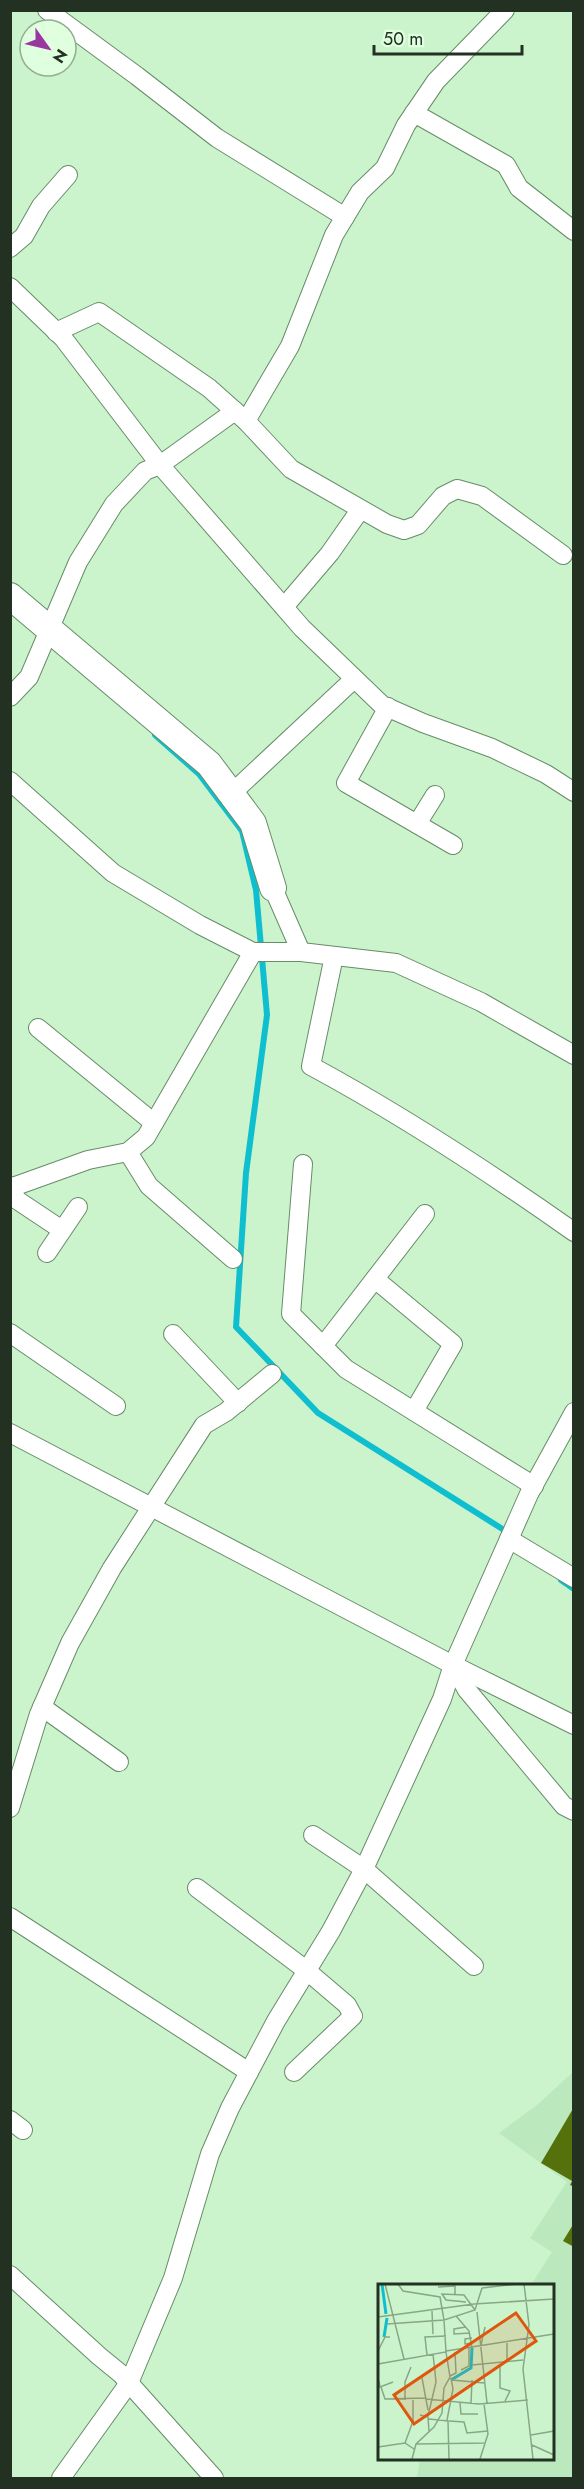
<svg xmlns="http://www.w3.org/2000/svg" width="584" height="2489" font-family="Jost,sans-serif">
  <rect width="100%" height="100%" fill="#ccf4cc"/>
  <path fill="#bbe8bc" d="M573,2072V2478H417L420,2458H552V2285H531L552,2252L530,2238L567,2182L499,2133L537,2105Z"/>
  <g fill="none" stroke-linecap="round" stroke-linejoin="round">
    <g stroke="#10bfcf" stroke-width="6">
      <path d="M155,735L199,774L242,831L256,890L267,1015L246,1173L236,1327L318,1413L504,1530"/>
      <path d="M561,1580L574,1589"/>
    </g>
  </g>
  <g fill="#55710b">
    <path d="M574,2107V2187L570,2185L572,2181L541,2163Z"/>
    <path d="M574,2223L573,2238L574,2247L563,2241Z"/>
  </g>
  <g fill="none" stroke-linecap="round" stroke-linejoin="round">
    <defs>
      <g id="street">
        <path d="M47,10L137,76L217,138L345,217"/>
        <path d="M414,113L506,165L519,188L574,231"/>
        <path d="M10,248L24,236L41,206L68,175"/>
        <path d="M10,287L63,338L160,465L302,628L382,705L423,723L492,748L546,774L574,792"/>
        <path d="M56,332L99,312L209,388L246,421L291,469L387,524L404,530L418,525L443,496L457,489L482,496L563,555"/>
        <path d="M246,421L290,346L334,235L360,192L385,168L406,125L436,81L505,10"/>
        <path d="M284,607L330,553L360,510"/>
        <path d="M10,697L29,677L78,562L114,504L145,471L160,465L235,411"/>
        <path d="M388,707L346,783L453,845"/>
        <path d="M10,781L113,873L200,925L253,952H301"/>
        <path d="M231,794L354,679"/>
        <path d="M417,824L435,795"/>
        <path d="M273,888L301,952L396,963L481,1002L574,1055"/>
        <path d="M334,956L311,1066C402,1115 489,1172 574,1232"/>
        <path d="M38,1028L154,1123"/>
        <path d="M128,1152L149,1186L233,1259"/>
        <path d="M303,1164L291,1314L346,1369L534,1486"/>
        <path d="M10,1186L17,1200L62,1230"/>
        <path d="M10,1188L88,1160L128,1152L146,1137L253,952"/>
        <path d="M47,1253L78,1207"/>
        <path d="M375,1279L453,1344L414,1411"/>
        <path d="M10,1333L116,1406"/>
        <path d="M173,1334L238,1403"/>
        <path d="M323,1346L425,1214"/>
        <path d="M10,1433L453,1665L574,1725"/>
        <path d="M509,1539L574,1578"/>
        <path d="M453,1665L467,1690L564,1806L574,1811"/>
        <path d="M42,1707L119,1762"/>
        <path d="M10,1808L39,1714L70,1643L112,1568L204,1425L226,1412L272,1374"/>
        <path d="M313,1835L364,1869L474,1966"/>
        <path d="M197,1888L306,1970L347,2005L353,2016L294,2072"/>
        <path d="M10,1917L249,2072"/>
        <path d="M10,2120L23,2130"/>
        <path d="M10,2275L99,2356L121,2374L214,2478"/>
        <path d="M61,2478L129,2383L173,2278L210,2154L230,2108L276,2021L331,1931L364,1869L442,1699L453,1665L529,1494L574,1412"/>
      </g>
      <path id="secondary" d="M10,596L209,764L253,823L273,888"/>
    </defs>
    <use href="#street" stroke="#678c68" stroke-width="20"/>
    <use href="#secondary" stroke="#678c68" stroke-width="28"/>
    <use href="#street" stroke="#fff" stroke-width="18"/>
    <use href="#secondary" stroke="#fff" stroke-width="26"/>
  </g>
  <g transform="translate(378 2284)">
    <rect width="176" height="176" fill="#ccf4cc"/>
    <path fill="none" stroke="#10bfcf" stroke-width="3" d="M4,0L8,30M6,53L9,34M73,96L93,84L94,64"/>
    <path fill="none" stroke="#88a688" stroke-width="1.5" d="M7,0L26,75M146,0L151,41L145,85L155,175M60,3L77,2V10M104,4L139,0M88,18L68,16L64,10L86,11L97,26M54,27L55,50M99,28L109,119M78,32L91,47L94,64M0,33L96,20L176,15M9,40L66,36L62,13L25,7L20,0M88,43L76,45V50L92,49M94,54L87,55V60L94,59M129,59V78M103,61L107,43M0,67L7,53H12M68,67L176,50M49,71L47,53L68,52M0,80L68,68L66,36L97,26L104,4M122,80V104L132,107L127,117M94,81L145,76M83,86L91,82V64M72,92L78,89L77,68M44,94L50,126M74,96L106,99M1,97L2,103L15,98M3,103L7,115L48,114M48,115L101,120L150,116M27,116V98L33,83M82,119L83,130H100M93,119L94,96M42,131L50,133L51,147M50,132L58,98L55,70M51,135L70,137L71,175M69,136L75,105L73,94M71,137L86,138L89,149L110,147M153,151L176,147M27,159L35,137V116M38,160L108,159M154,161L176,171M0,163L27,159L36,165M34,175L38,160L56,143L64,129L66,104L72,93L68,68M102,175L110,150L106,120"/>
    <path fill="#de570d" fill-opacity="0.15" stroke="#de570d" stroke-width="3" d="M138,29L158,57L36,140L16,111Z"/>
    <rect width="176" height="176" fill="none" stroke="#223122" stroke-width="3"/>
  </g>
  <rect width="584" height="2489" fill="none" stroke="#223122" stroke-width="24"/>
  <g transform="translate(48 48) rotate(124)"><circle r="28" fill="#dfffdf" stroke="#93ad93" stroke-width="1.5"/>
  <path d="M0-4.5L10 22L0 15L-10 22Z" fill="#98379f"/>
  <text y="-9" font-size="16" font-weight="bold" text-anchor="middle" fill="#223122">N</text>
  </g>
  <path d="M374 45v9h148v-9" fill="none" stroke="#223122" stroke-width="3"/>
  <text x="383" y="45" font-size="18" fill="#223122" stroke="#dfffdf" stroke-width="4.5" paint-order="stroke">50 m</text>
</svg>
